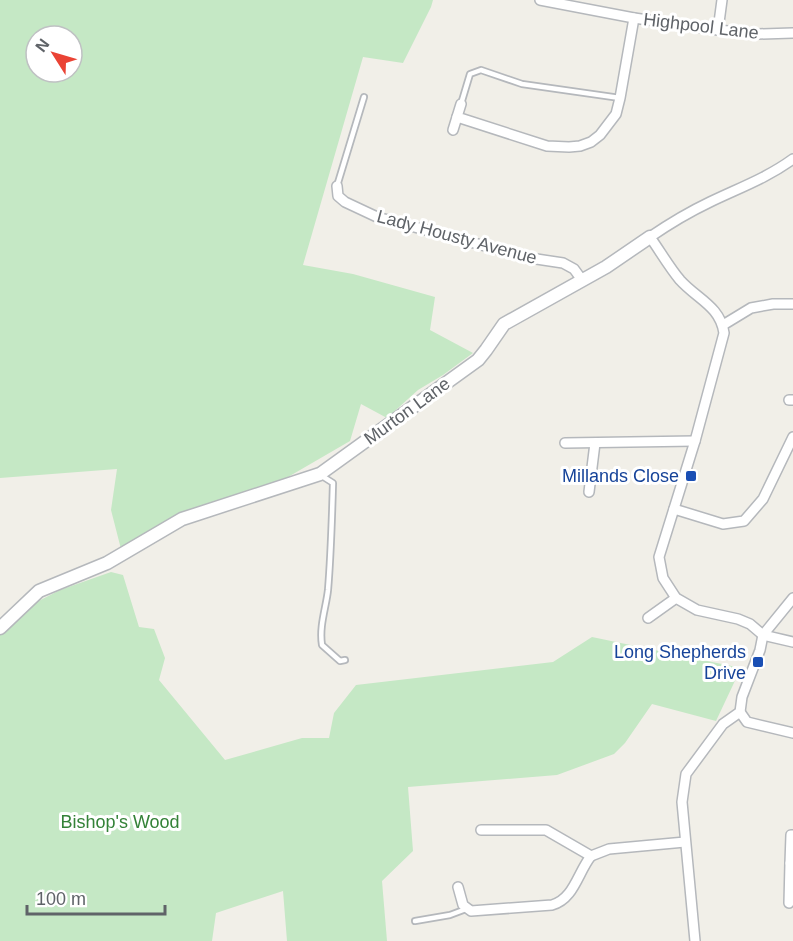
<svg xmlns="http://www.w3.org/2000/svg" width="793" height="941" font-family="Helvetica,sans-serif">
  <rect width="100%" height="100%" fill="#f1efe8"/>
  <g fill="#c5e8c5" fill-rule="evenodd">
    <path d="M0,0H433L431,7L403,63L363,57L303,265L353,274L435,297L430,330L473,353L443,375L418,390L387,418L361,404L350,441L288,477L121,549L111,510L117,469L0,478ZM36,36H72V72H36Z"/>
    <path d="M111,572L123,575L139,627L154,629L165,658L159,680L225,760L302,738H329L334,713L356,685L553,662L592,637L741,668L716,721L652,704L625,743L614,754L557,775L408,787L413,851L382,881L387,941H287L283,891L216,913L212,941H0V621L60,590Z"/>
  </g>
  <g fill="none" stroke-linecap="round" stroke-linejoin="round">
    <defs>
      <g id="service">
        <path d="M461,104L470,74L481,70L522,84L620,98"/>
        <path d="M337,186L364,97"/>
        <path d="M322,476L333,483C332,518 331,554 328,590C326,608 319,626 322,645L340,661L345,660"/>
        <path d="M415,921L450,915L466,909"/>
      </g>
      <g id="minor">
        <path d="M540,0L634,18L718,30L758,34L793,33"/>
        <path d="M718,30L722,0"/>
        <path d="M461,104L457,117L547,146L569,147L580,146L591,142L600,135L616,114L620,98L634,18"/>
        <path d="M453,130L457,117"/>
        <path d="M337,186L338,196L345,202L377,217L530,258L563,263L574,269L582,280"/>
        <path d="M723,325L751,308L773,304H793"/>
        <path d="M789,400H793"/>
        <path d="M565,443L695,441"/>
        <path d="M589,492L595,443"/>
        <path d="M674,509L723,524L744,521L763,499L793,437"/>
        <path d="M648,618L676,598"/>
        <path d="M763,635L750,624L738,619L697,610L676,598L663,578L659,557L695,441L724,333C720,306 697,299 680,280C669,267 660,251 650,237C669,224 689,212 710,202C739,188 767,178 793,159"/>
        <path d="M763,635L793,642"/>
        <path d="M740,712L747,722L793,733"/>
        <path d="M481,830H546L591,856L609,849L685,842"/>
        <path d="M793,835H791L790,863H793"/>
        <path d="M458,887L463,905L471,911L552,905C574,899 578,872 591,856"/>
        <path d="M789,903L790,863"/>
        <path d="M695,941L682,802L686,774L723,724L740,712L742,697L760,650L763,635L793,598"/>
      </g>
      <path id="tertiary" d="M0,628L39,591L107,563L182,519L320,474L478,360L486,350L504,324L606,267L650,237"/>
    </defs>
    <use href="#service" stroke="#b5b8bc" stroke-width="8"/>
    <use href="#minor" stroke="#b5b8bc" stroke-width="12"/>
    <use href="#tertiary" stroke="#b5b8bc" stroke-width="15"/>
    <use href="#service" stroke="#fff" stroke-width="4.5"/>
    <use href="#minor" stroke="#fff" stroke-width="9"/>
    <use href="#tertiary" stroke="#fff" stroke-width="12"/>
  </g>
  <g fill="#1a4fb4" stroke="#fff" stroke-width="2">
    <rect x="685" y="470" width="12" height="12" rx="3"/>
    <rect x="752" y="656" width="12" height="12" rx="3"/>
  </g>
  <g text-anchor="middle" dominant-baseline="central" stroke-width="6" stroke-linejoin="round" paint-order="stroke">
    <g font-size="18" fill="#5f6368" stroke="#fff">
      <text transform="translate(701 26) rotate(7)">Highpool Lane</text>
      <text transform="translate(457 237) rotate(15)">Lady Housty Avenue</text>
      <text transform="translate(407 411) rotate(-36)">Murton Lane</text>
    </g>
    <g font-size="18" fill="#164399" stroke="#fff" text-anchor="end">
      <text x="679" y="476">Millands Close</text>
      <text x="746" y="652">Long Shepherds<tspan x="746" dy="21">Drive</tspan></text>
    </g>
    <g font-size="18" fill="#348238" stroke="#fff">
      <text x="120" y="822">Bishop's Wood</text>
    </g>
  </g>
  <g transform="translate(54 54) rotate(307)"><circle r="28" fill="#ffffff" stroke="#bfc1c3" stroke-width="1.5"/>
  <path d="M0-4.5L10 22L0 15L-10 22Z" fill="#ea4335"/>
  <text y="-9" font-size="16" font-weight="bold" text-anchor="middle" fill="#5f6368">N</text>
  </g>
  <path d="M27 905v9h138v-9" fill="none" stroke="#5f6368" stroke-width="3"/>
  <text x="36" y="905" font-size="18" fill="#5f6368" stroke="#ffffff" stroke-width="4.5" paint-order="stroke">100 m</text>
</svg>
